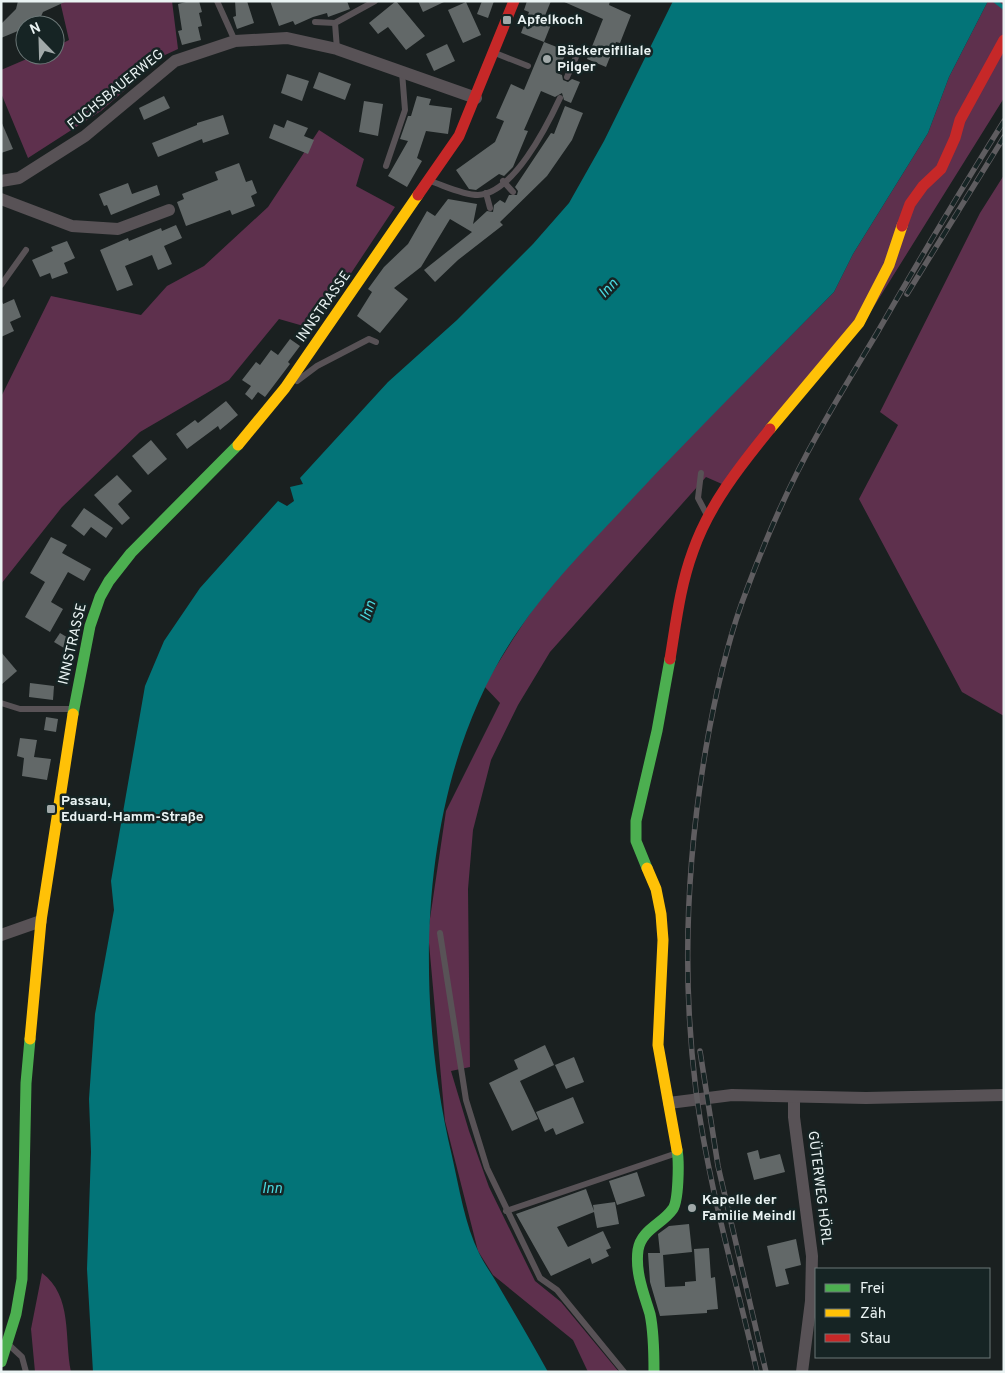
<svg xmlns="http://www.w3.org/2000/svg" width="1005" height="1373" font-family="Overpass,sans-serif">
  <rect width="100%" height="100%" fill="#1a2020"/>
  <g fill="#5e304d">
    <path d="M60,1H172L178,49L165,55L101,111L28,158L1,93V70L36,55H55V47L69,40Z"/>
    <path d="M988,1H1004V98L858,332L722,484L706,477L550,652L518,705L491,760L473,830L468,889L470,1067L451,1071L469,1131L489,1187L535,1281L561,1302L619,1372H588L573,1340L493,1275L478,1251L445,1121L428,932L446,811L500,703L484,686C506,651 527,614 554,582C641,481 741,387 834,292L853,254L928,133L949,77Z"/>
    <path d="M319,130L364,159L356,186L395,207L314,329L279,319L229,380L140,432L62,507L1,584V397L51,296L141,315L167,286L204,266L268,207Z"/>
    <path d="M1004,175V716L962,692L859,499L898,425L880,412L980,213Z"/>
    <path d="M42,1273C73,1296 64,1338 71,1372H35L31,1329Z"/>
  </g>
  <path fill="#037478" d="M673,1H988L949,77L928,133L853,254L834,292C763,365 689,437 620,512C584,550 548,587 518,631C418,776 412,989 452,1156C459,1187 465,1225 479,1253C484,1264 492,1274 498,1285C515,1314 532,1343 548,1372H93L87,1269L91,1152L89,1099L95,1014L114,910L111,881L145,686L164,641L200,588L278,501L287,506L294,501L290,487L303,484L300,478L388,382L457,320L533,244L569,203L604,141Z"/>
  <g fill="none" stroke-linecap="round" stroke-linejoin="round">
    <path stroke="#037478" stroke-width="4" d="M995,1L1004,8"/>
  </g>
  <g fill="#626868">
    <path d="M18,1H67L43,12L37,25H25V28L1,38V24L16,9Z"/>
    <path d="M190,1H199L202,12L199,13L202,26L198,27L201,40L182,45L178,31L182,30L178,4Z"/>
    <path d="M235,1H247L254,23L237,29L233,17L236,16Z"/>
    <path d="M270,1H347L350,9L328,17L327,13L313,17L295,25L293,21L279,26Z"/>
    <path d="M396,1L425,36L406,50L388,27L378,34L369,23Z"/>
    <path d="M418,1H446L423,12Z"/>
    <path d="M482,1H494L488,18L477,14Z"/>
    <path d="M527,1H551L544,18L552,22L544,42L567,51L557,73L562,75L563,80L568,82L572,79L580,82L571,103L564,100L562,93L555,97L541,91L524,130L528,131L513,167L504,176L499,174L476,190L469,189L456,170L495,142L504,121L496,118L511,84L524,90L544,42L521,33L529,12L524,10Z"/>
    <path d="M562,1H610L609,5L631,15L620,43L616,42L606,67L587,59L603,19Z"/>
    <path d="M466,2L481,35L463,43L448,10Z"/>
    <path d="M447,44L455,61L434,71L426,54Z"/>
    <path d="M319,72L351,84L345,100L313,88Z"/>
    <path d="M287,74L309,81L302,101L281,93Z"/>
    <path d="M164,96L170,108L144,120L139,108Z"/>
    <path d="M417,96L431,99L429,105L452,108L448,134L426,131L417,158L422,161L407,187L388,176L408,141L400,139L408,116H411Z"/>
    <path d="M364,101L383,104L378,136L359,132Z"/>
    <path d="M565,106L583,113L572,140L547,176L500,222L503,225L458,260L435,282L424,270L472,232L450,219L421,267L394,288L408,299L380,333L357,316L372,292L368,289L384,267L408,244L427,211L435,216L448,199L477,204L473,224L487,211L493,212L494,205L500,200L505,203L509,195H517L518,191L515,187L551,133L554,134Z"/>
    <path d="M223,115L229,134L203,143L202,139L158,157L152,143L197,125V123Z"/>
    <path d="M287,120L308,128L304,136L314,140L308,154L269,138L274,124L284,128Z"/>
    <path d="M1,121L13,149L1,153Z"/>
    <path d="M239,163L246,182L252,180L257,193L251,196L255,206L232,215L230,210L186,226L177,202L184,199L182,194L218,180L215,172Z"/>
    <path d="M128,183L132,194L157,185L160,195L111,215L107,205L104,206L99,194Z"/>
    <path d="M176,225L182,238L164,246L172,264L158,270L152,255L125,266L133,285L117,291L100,250L128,238L129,241L161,228L162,231Z"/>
    <path d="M67,241L75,258L64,263L68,273L52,279L50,273L40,277L32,260L53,251L51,247Z"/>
    <path d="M14,299L21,317L10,322L14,331L1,337V300L3,304Z"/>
    <path d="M290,339L300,346L288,362L290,364L265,397L258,392L252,400L245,394L251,386L242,380L256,362L260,365L271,350L278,355Z"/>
    <path d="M226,401L238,415L220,430L218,426L187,449L176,434L195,420L198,423Z"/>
    <path d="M151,440L167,459L148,475L132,456Z"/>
    <path d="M117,475L132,491L118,504L130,518L122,525L94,495Z"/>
    <path d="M84,508L113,528L106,538L91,527L84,536L71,526Z"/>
    <path d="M51,537L67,545L62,553L91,569L84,581L68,572L51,602L63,609L50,632L25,617L45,582L30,573Z"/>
    <path d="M60,633L70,639L64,648L54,642Z"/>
    <path d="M1,652L17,671L1,685Z"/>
    <path d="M30,683L54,686L53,700L29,697Z"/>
    <path d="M46,717L58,719L56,732L44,730Z"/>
    <path d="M20,738L37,740L34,757L51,759L47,780L22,776L24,758L17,756Z"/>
    <path d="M545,1045L554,1065L520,1081L538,1119L512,1131L489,1083L518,1069L514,1060Z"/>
    <path d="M574,1057L584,1082L566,1089L555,1065Z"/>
    <path d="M573,1097L584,1123L556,1135L553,1128L545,1132L536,1112Z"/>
    <path d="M758,1150L760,1159L780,1154L785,1172L754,1180L747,1153Z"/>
    <path d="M637,1172L645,1196L617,1205L609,1181Z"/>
    <path d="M586,1189L594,1211L593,1205L615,1202L619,1224L597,1228L594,1212L557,1227L568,1247L603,1231L611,1248L606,1250L609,1256L592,1264L590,1258L551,1276L516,1214Z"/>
    <path d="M689,1224L692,1252L663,1255L665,1287L685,1286V1282L696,1281L694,1249L709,1248L711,1278L715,1277L718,1309L707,1310V1313L660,1316L650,1282L648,1253H660L658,1234L669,1226Z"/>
    <path d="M796,1239L801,1265L785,1269L789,1284L776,1287L767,1246Z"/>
  </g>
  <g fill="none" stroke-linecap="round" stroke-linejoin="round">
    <g stroke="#585256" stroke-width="6">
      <path d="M217,1L235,41"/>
      <path d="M315,22L335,23"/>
      <path d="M337,49L335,23L375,1"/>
      <path d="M495,53L528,66"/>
      <path d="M567,77L576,57"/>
      <path d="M386,166L405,110L402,72"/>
      <path d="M430,181C445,186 463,195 478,195C513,194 547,126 560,98"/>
      <path d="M503,181L513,192"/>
      <path d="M486,193L490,208"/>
      <path d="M1,285L26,250"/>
      <path d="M297,381L317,366L369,339L376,342"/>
      <path d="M701,473L698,498L708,517"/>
      <path d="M1,703L20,709H73"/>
      <path d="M440,933L466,1100L487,1168L540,1278L557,1290L624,1372"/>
      <path d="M506,1211L677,1153"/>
      <path d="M8,1344L22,1357L26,1372"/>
    </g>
    <g stroke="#585256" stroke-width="12">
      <path d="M1,181L19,178L85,136L175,61L235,41L287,38L337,49L476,98"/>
      <path d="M1,199L72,226L118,229L169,210"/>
      <path d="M1,935L41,921"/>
      <path d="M794,1097V1117L812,1256L811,1301L802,1372"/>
      <path d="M669,1103L732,1095L866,1098L1004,1095"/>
    </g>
    <g stroke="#4caf50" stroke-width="11">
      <path d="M73,714L90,626L100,597L109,581L131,553L238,445"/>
      <path d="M647,868L636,841V821L657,731L670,659"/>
      <path d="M1,1362L16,1314L22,1279L26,1083L30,1039"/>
      <path d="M654,1372C654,1353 654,1333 650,1314C644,1294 635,1273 638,1250C641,1230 662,1224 672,1210C679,1203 679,1160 677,1150"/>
    </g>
    <g stroke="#ffc107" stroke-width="11">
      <path d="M770,429L859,323L889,265L902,226"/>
      <path d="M238,445L285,388L418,195"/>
      <path d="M647,868L656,889L661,914L663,940L658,1045L677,1150"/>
      <path d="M30,1039L41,921L73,714"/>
    </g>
    <g stroke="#c62828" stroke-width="11">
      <path d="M418,195L459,136L514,1"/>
      <path d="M902,226L910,204L923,186L941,169L955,138L960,120L1004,40"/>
      <path d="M670,659C676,623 680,586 693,551C709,505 740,466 770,429"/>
    </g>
    <defs>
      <g id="rail">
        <path d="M907,294L1004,137"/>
        <path d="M700,1051L718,1166L766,1372"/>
        <path d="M757,1372C736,1279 708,1185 696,1091C681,971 687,850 709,731C718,683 729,635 747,589C766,538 789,485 816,437C835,402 856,368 877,333C918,262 960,191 1004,121"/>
      </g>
    </defs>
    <use href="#rail" stroke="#5f5d60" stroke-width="5.5"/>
    <use href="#rail" stroke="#162424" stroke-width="4" stroke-dasharray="11" stroke-linecap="butt"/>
  </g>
  <g fill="#a1a9a9" stroke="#162424" stroke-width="2">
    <rect x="502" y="15" width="10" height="10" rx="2.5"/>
    <circle cx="547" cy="59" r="5"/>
    <rect x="46" y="804" width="10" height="10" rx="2.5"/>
    <circle cx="692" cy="1208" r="5"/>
  </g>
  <g text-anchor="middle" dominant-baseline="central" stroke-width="5" stroke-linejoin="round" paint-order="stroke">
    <g font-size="14" font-weight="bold" fill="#eaf3f3" stroke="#162424" text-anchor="start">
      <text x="517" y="20">Apfelkoch</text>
      <text x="557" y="51">Bäckereifiliale<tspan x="557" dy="16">Pilger</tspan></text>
      <text x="61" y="801">Passau,<tspan x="61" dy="16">Eduard-Hamm-Straße</tspan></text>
      <text x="702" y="1200">Kapelle der<tspan x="702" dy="16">Familie Meindl</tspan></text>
    </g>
    <g font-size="14" fill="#eaf3f3" stroke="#162424">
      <text transform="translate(116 90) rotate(-39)">FUCHSBAUERWEG</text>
      <text transform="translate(324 307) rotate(-55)">INNSTRASSE</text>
      <text transform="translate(73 644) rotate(-77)">INNSTRASSE</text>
      <text transform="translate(819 1188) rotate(83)">GÜTERWEG HÖRL</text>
    </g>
    <g font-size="15" font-style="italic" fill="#4adae1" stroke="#162424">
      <text transform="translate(609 289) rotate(-47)">Inn</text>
      <text transform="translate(369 611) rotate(-71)">Inn</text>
      <text x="272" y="1189">Inn</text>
    </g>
  </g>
  <rect width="1005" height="1373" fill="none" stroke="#eaf3f3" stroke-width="5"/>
  <rect x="815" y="1268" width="175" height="90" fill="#162424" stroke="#6b7777"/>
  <rect x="825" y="1284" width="25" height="8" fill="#4caf50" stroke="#6b7777"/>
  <text x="860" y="1293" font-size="15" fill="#eaf3f3">Frei</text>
  <rect x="825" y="1309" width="25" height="8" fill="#ffc107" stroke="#6b7777"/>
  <text x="860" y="1318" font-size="15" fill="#eaf3f3">Zäh</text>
  <rect x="825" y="1334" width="25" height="8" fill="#c62828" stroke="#6b7777"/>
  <text x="860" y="1343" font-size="15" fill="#eaf3f3">Stau</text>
  <g transform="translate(40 40) rotate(337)"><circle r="24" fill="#162424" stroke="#6b7777"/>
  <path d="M0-4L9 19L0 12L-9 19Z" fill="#a1a9a9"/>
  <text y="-8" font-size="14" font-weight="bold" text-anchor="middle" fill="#eaf3f3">N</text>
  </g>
</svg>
